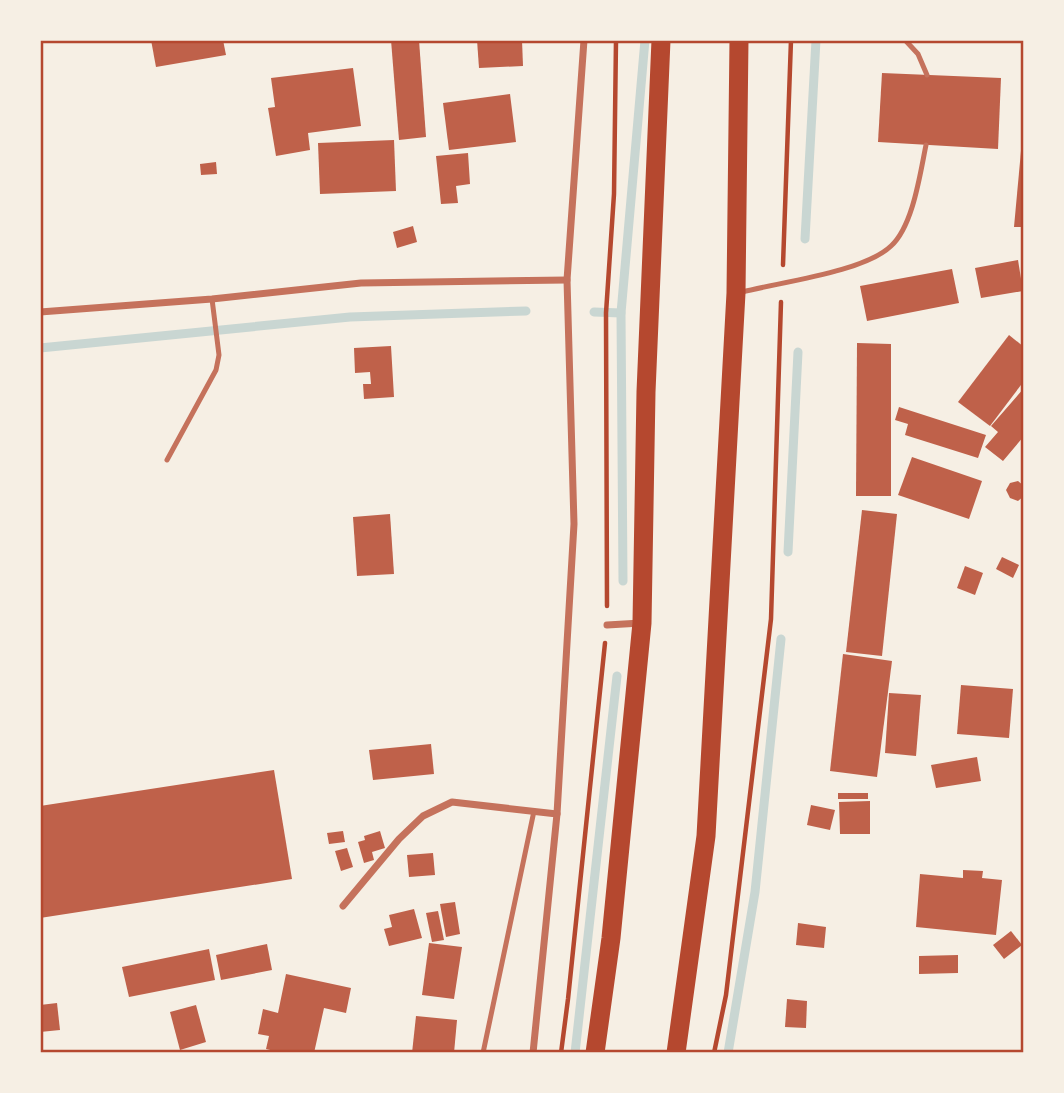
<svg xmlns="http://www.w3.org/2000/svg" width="1064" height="1093" font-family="'Roboto Serif',serif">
  <rect width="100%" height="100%" fill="#f6efe4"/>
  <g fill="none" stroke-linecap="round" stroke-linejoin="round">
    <g stroke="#c9d6d2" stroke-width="9">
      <path d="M805,239L816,40"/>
      <path d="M594,312L621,313"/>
      <path d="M40,348L350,317L526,311"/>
      <path d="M788,552L798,352"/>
      <path d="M623,581L621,313L645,40"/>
      <path d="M575,1053L617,676"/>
      <path d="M728,1053L755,892L781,639"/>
    </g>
  </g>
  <g fill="#bf614a">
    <path d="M151,40H223L226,55L156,67Z"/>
    <path d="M391,40H419L426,137L399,140Z"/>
    <path d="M477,40H522L523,66L479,68Z"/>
    <path d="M353,68L361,126L308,133L310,150L276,156L268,108L275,107L271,78Z"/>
    <path d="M882,73L1001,78L998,149L878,142Z"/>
    <path d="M510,94L516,142L449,150L443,103Z"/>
    <path d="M394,140L396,191L320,194L318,143Z"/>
    <path d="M1022,140H1024V227H1014Z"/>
    <path d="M468,153L470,184L456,186L458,203L441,204L436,156Z"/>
    <path d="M216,162L217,174L201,175L200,164Z"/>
    <path d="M413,226L417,242L397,248L393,232Z"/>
    <path d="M1018,260L1023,291L981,298L975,268Z"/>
    <path d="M952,269L959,303L867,321L860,286Z"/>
    <path d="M1009,335L1024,347V381L990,426L958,402Z"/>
    <path d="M857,343L891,344V496H856Z"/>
    <path d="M391,346L394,397L364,399L363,384H371L370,372L355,373L354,348Z"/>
    <path d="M1024,388V436L1003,461L985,447L998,432L991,426Z"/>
    <path d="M899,407L986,435L978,458L905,435L908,424L895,420Z"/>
    <path d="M912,457L982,481L969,519L898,495Z"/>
    <path d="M1018,481L1024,486V496L1018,501L1010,498L1006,490L1010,483Z"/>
    <path d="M862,510L897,514L882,656L846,652Z"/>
    <path d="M390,514L394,574L357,576L353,517Z"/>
    <path d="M1002,557L1019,565L1013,578L996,569Z"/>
    <path d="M965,566L983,573L975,595L957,588Z"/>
    <path d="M843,654L892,661L877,777L830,771Z"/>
    <path d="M961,685L1013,689L1009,738L957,734Z"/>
    <path d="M889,693L921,695L916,756L885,753Z"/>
    <path d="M431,744L434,774L373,780L369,750Z"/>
    <path d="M977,757L981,781L936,788L931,765Z"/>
    <path d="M274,770L292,879L40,918V806Z"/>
    <rect x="838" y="793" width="30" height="6"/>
    <path d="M870,801V834H840L839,802Z"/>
    <path d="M811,805L835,810L830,830L807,825Z"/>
    <path d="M343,831L345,842L329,844L327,833Z"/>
    <path d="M380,831L385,848L372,852L374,860L364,863L358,842L365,840L364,836Z"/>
    <path d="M347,848L353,867L341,871L335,851Z"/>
    <path d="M433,853L435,875L409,877L407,855Z"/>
    <path d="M963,870L983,871L982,878L1002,880L996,935L916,927L920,874L963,878Z"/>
    <path d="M455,902L460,934L446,937L440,904Z"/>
    <path d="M414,909L422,938L389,946L384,929L392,927L389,915Z"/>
    <path d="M438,911L444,940L432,942L426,913Z"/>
    <path d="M798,923L826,927L824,948L796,945Z"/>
    <path d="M1011,931L1022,945L1004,959L993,945Z"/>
    <path d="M429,943L462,947L454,999L422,995Z"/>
    <path d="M267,944L272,970L221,980L216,955Z"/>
    <path d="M209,949L215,980L129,997L122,967Z"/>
    <path d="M958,955V973L919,974V956Z"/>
    <path d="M286,974L351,988L346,1013L324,1008L314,1053H283L266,1049L269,1036L258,1034L263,1009L278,1013Z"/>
    <path d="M787,999L807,1001L806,1028L785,1027Z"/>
    <path d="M57,1003L60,1030L40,1032V1005Z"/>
    <path d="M196,1005L206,1042L180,1050L170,1012Z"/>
    <path d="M416,1016L457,1020L454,1053H412Z"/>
  </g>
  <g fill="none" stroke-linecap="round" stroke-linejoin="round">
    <g stroke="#b5482f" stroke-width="4.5">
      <path d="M783,265L791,40"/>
      <path d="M607,606L606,313L614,194L616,40"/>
      <path d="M561,1053L568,999L605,643"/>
      <path d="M714,1053L726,995L771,619L781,302"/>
    </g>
    <g stroke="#c5725c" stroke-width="5">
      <path d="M905,40L918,54L927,75"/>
      <path d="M742,292C781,282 864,272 891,246C913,226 920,174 926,145"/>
      <path d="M167,460L216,370L219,355L212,299"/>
      <path d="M483,1053L534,811"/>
    </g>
    <g stroke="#c5725c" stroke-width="7">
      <path d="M40,312L212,299L361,283L567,280"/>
      <path d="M607,625L641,623"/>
      <path d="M343,906L399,839L423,816L452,802L557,814"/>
      <path d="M533,1053L557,814L574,524L567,280L584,40"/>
    </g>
    <g stroke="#b5482f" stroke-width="19">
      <path d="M595,1053L611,938L642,623L646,392L661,40"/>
      <path d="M676,1053L706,836L736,293L739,40"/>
    </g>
  </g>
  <rect width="1064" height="1093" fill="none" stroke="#f6efe4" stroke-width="84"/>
  <rect x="42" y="42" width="980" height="1009" fill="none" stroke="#b5482f" stroke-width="2.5"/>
</svg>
